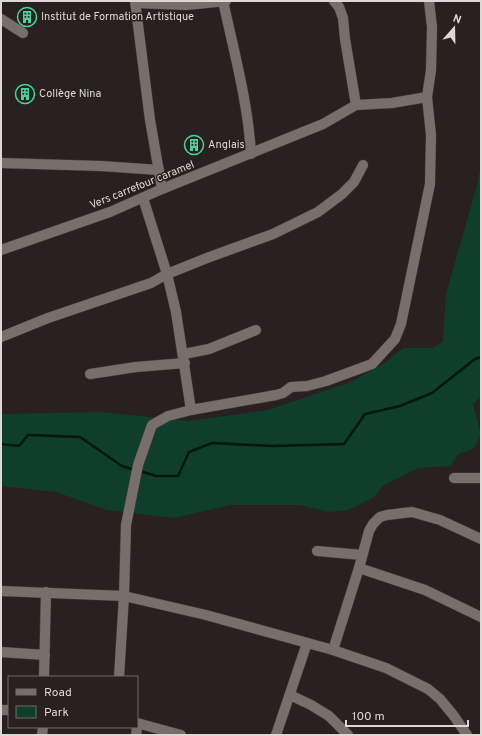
<svg xmlns="http://www.w3.org/2000/svg" width="482" height="736" font-family="Overpass,sans-serif">
  <rect width="100%" height="100%" fill="#29211f"/>
  <path fill="#0f3f2c" d="M481,163V397L473,404L481,435L473,449L458,454L451,466L418,468L382,486L374,497L348,510L329,512L300,505H230L174,518L107,510L56,492L1,486V414L100,412L189,421L268,410L351,382L386,362L403,348H432L443,342L446,294L478,182Z"/>
  <g fill="none" stroke-linecap="round" stroke-linejoin="round">
    <g stroke="#00180d" stroke-width="2.5">
      <path d="M1,444L19,446L28,435L80,437L122,466L135,470"/>
      <path d="M140,471L156,476H178L189,452L212,443L272,446L344,444L365,414L400,406L432,393L475,359L481,357"/>
    </g>
    <defs>
      <g id="minor">
        <path d="M135,1L150,120L162,189"/>
        <path d="M223,1C234,52 248,102 251,154"/>
        <path d="M334,1L339,7L343,18L345,39L356,105"/>
        <path d="M136,3L186,5L226,1"/>
        <path d="M1,19L23,33"/>
        <path d="M1,163L101,166L159,170"/>
        <path d="M143,198L167,274L176,312L191,410L276,395L283,393L291,387L307,386L326,381L372,364L395,339L401,324L430,184L431,135L427,97L431,70L432,27L429,1"/>
        <path d="M1,250L110,212L162,189L323,124L356,105L392,103L427,97"/>
        <path d="M1,337L48,318L151,283L167,274L207,258L273,234L318,212L342,194L354,182L363,165"/>
        <path d="M184,354L209,349L256,330"/>
        <path d="M90,374L136,367L185,363"/>
        <path d="M454,478H481"/>
        <path d="M317,551L362,555"/>
        <path d="M359,568L425,590L481,617"/>
        <path d="M1,591L124,596L206,615L333,650L386,668L428,689L440,699L454,716L467,735"/>
        <path d="M333,650L359,568L369,531L373,524L380,517L387,515L412,512L440,520L481,539"/>
        <path d="M1,652L45,655"/>
        <path d="M44,677L46,592"/>
        <path d="M119,677L124,596L126,525L138,465L152,425L168,416L191,410"/>
        <path d="M290,695L311,705L329,716L348,735"/>
        <path d="M1,710H9"/>
        <path d="M137,723L181,735"/>
        <path d="M42,735L43,727"/>
        <path d="M136,735L137,727"/>
        <path d="M276,735L307,643"/>
      </g>
    </defs>
    <use href="#minor" stroke="#423c39" stroke-width="11"/>
    <use href="#minor" stroke="#786e6b" stroke-width="10"/>
  </g>
  <defs>
    <symbol id="building-ring" viewBox="-11 -11 22 22"><circle r="9.5" fill="#29211f" stroke="#4ad49c" stroke-width="1.5"/><path d="M-4-6H4V6H1V3H-1V6H-4ZM-2.5-4.3h1.7v1.8h-1.7ZM.8-4.3h1.7v1.8H.8ZM-2.5-1h1.7V.8h-1.7ZM.8-1h1.7V.8H.8Z" fill="#4ad49c"/></symbol>
  </defs>
  <g fill-rule="evenodd">
    <use href="#building-ring" x="16" y="6" width="22" height="22"/>
    <use href="#building-ring" x="14" y="83" width="22" height="22"/>
    <use href="#building-ring" x="183" y="134" width="22" height="22"/>
  </g>
  <g text-anchor="middle" dominant-baseline="central" stroke-width="3" stroke-linejoin="round" paint-order="stroke">
    <g font-size="11" fill="#ddd7d6" stroke="#29211f" text-anchor="start">
      <text x="41" y="17">Institut de Formation Artistique</text>
      <text x="39" y="94">Collège Nina</text>
      <text x="208" y="145">Anglais</text>
    </g>
    <g font-size="11" fill="#ddd7d6" stroke="#29211f">
      <text transform="translate(142 185) rotate(-22)">Vers carrefour caramel</text>
    </g>
  </g>
  <rect width="482" height="736" fill="none" stroke="#ddd7d6" stroke-width="4"/>
  <rect x="8" y="676" width="130" height="52" fill="#29211f" stroke="#716a68"/>
  <rect x="16" y="689" width="20" height="6" fill="#786e6b" stroke="#716a68"/>
  <text x="44" y="696" font-size="12" fill="#ddd7d6">Road</text>
  <rect x="16" y="706" width="20" height="12" fill="#0f3f2c" stroke="#716a68"/>
  <text x="44" y="716" font-size="12" fill="#ddd7d6">Park</text>
  <g transform="translate(454 28) rotate(20)" stroke="#29211f" stroke-width="3" paint-order="stroke">
  <path d="M0-3L7 15L0 10L-7 15Z" fill="#ddd7d6"/>
  <text y="-6" font-size="11" font-weight="bold" text-anchor="middle" fill="#ddd7d6">N</text>
  </g>
  <path d="M346 720v6h122v-6" fill="none" stroke="#ddd7d6" stroke-width="2"/>
  <text x="352" y="720" font-size="12" fill="#ddd7d6" stroke="#29211f" stroke-width="3" paint-order="stroke">100 m</text>
</svg>
